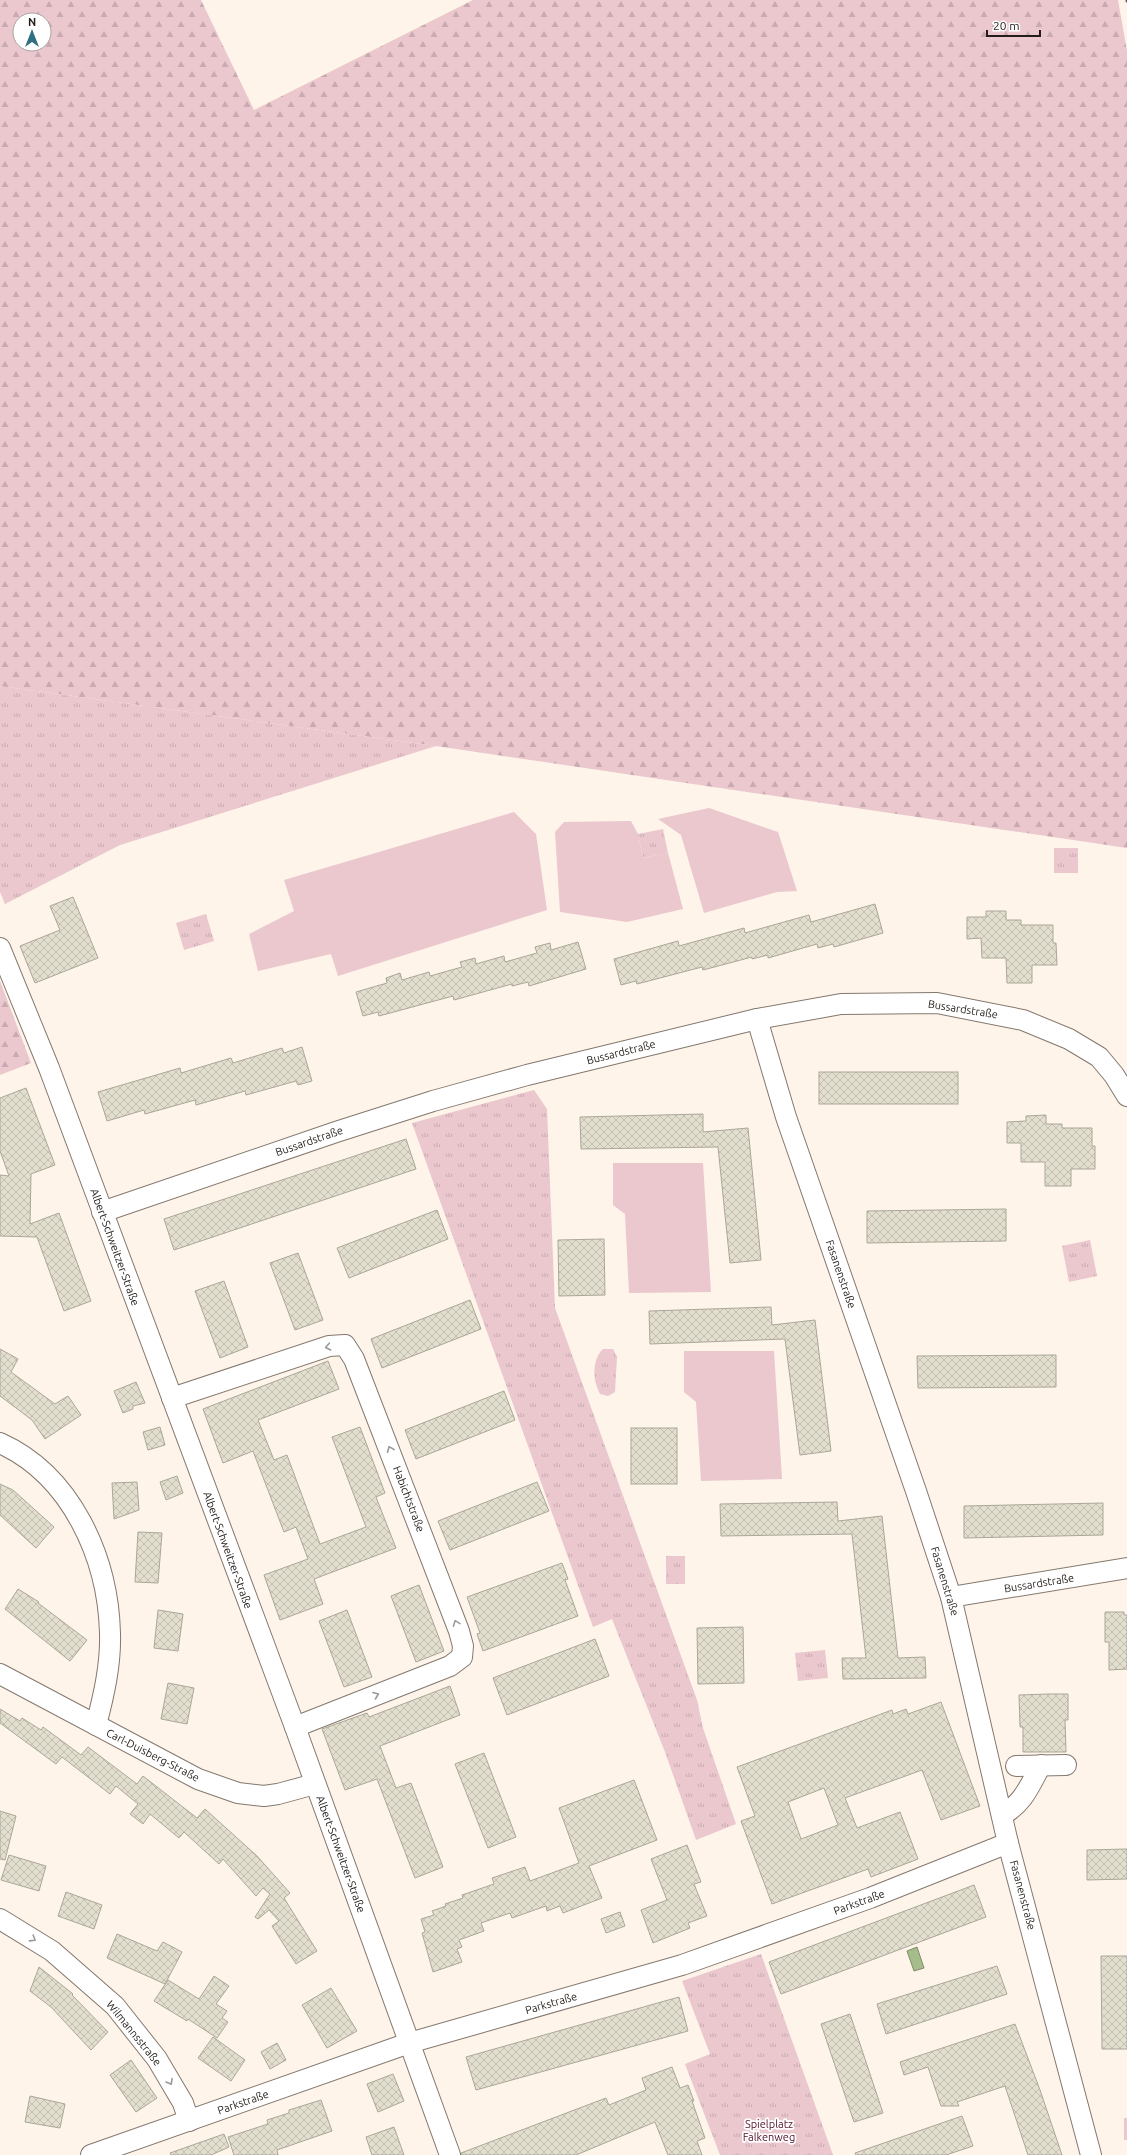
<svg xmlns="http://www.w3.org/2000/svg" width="1127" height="2155" font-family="Ubuntu,sans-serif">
  <defs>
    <pattern id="forest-firs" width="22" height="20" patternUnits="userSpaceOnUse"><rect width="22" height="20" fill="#ebc7ce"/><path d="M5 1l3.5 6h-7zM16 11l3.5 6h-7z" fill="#c9aab0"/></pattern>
    <pattern id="park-tufts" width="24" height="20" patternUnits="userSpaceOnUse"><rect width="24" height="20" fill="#ebc7ce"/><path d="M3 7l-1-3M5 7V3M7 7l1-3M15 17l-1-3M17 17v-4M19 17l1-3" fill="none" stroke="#c9aab0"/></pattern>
    <pattern id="building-cross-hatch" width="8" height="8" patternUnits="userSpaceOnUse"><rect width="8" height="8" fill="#e2dfcf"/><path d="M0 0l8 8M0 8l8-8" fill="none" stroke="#c2bfb1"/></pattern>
  </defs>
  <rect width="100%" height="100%" fill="#fef4ea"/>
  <g fill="#ebc7ce">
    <path d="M709,808L778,832L797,891L777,892L704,913L681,835L658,819Z"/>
    <path d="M514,812L536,834L547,910L338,976L331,954L258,971L249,934L294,911L284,880Z"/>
    <path d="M631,821L638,834L643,858L668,853L683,909L627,922L560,912L555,832L564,822Z"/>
    <path d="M613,1163H703L711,1292L629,1293L625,1214L613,1205Z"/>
    <path d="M684,1351H774L782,1479L701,1481L696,1402L684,1392Z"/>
  </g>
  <g fill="url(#forest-firs)" fill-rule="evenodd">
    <path d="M0,0H201L254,110L473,0H1118L1127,51V848L436,746L0,686ZM20,20H44V44H20Z"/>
    <path d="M0,981L31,1063L0,1075Z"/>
  </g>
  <g fill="url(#park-tufts)">
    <path d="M0,686L436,746L120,845L5,904L0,892Z"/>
    <path d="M663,829L668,853L643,858L638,834Z"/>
    <rect x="1054" y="848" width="24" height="25"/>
    <path d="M206,914L214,941L184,950L176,923Z"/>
    <path d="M534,1090L547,1109L555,1308L697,1700L703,1728L736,1824L696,1840L665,1752L612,1619L593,1627L412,1123Z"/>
    <path d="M1090,1240L1097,1276L1069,1282L1062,1246Z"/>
    <path d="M603,1349H613L617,1357L615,1392L608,1396L600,1394C593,1381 591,1361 603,1349Z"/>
    <rect x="666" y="1556" width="19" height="28"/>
    <path d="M825,1650L828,1678L798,1681L795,1653Z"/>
    <path d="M761,1954L833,2155H720L685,2064L710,2054L682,1981Z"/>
    <rect x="1124" y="2118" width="3" height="22"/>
  </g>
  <path fill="#a7bc8d" stroke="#7f8c6a" d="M917,1947L924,1968L914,1971L907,1951Z"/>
  <g fill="url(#building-cross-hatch)" stroke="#aaa798" fill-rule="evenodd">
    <path d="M73,897L98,958L35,983L20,946L60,930L50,906Z"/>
    <path d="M875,904L883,933L834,947L833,944L818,948L817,944L768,958V955L752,959V957L703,970L702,967L637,984L636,981L621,985L614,959L678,941L679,946L744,928L745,933L809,915L811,922Z"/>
    <path d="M986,911H1006V920H1021V925H1053V943H1056L1057,965H1032V983H1007L1006,958H982L981,938L967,939V917H986Z"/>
    <path d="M578,942L586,969L529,986L528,982L512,986V984L454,1000L453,996L379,1016L378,1012L363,1016L356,992L387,983L386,978L400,973L402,980L429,972L430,976L462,967L460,962L475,958L476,964L504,956L505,962L537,953L535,947L550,943L551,950Z"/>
    <path d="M302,1047L312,1081L298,1085L296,1081L246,1095L245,1091L196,1105L195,1100L145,1114L144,1110L107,1121L98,1092L180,1068L181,1073L231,1058L233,1063L282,1048L284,1053Z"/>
    <rect x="819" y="1072" width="139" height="32"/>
    <path d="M26,1088L55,1165L31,1174L30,1224L59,1213L91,1301L64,1311L37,1237L0,1236V1175L9,1176L0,1151V1098Z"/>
    <path d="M703,1114V1132L748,1128L761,1260L730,1263L718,1147L581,1149L580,1117Z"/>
    <path d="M1046,1115V1124H1062V1128H1092V1146H1095V1169H1071V1186H1045V1162H1021V1143H1007V1122L1026,1121V1116Z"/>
    <path d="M406,1139L416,1169L174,1250L164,1219Z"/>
    <path d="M1006,1209V1241L867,1243V1211Z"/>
    <path d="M437,1210L448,1239L349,1278L337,1248Z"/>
    <path d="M604,1239L605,1295L559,1296L558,1240Z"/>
    <path d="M298,1253L323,1320L295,1330L270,1263Z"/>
    <path d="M224,1281L248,1347L220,1358L195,1291Z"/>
    <path d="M470,1300L481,1329L382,1368L371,1339Z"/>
    <path d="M771,1307L772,1325L815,1320L831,1451L800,1455L785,1339L650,1344L649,1311Z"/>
    <path d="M0,1349L18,1359L11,1372L55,1404L68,1396L81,1415L45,1439L32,1420L0,1396Z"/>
    <path d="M1056,1355V1387L918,1388L917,1356Z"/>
    <path d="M328,1361L339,1389L258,1420L274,1460L287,1455L320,1544L366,1527L332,1437L360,1427L385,1493L376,1497L396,1548L314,1579L323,1604L280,1620L264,1575L308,1559L296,1527L284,1532L253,1451L223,1463L203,1409Z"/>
    <path d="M136,1382L145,1403L133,1406V1409L123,1413L114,1391Z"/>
    <path d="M504,1391L515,1420L416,1459L405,1430Z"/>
    <path d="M160,1427L165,1445L148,1450L143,1432Z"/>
    <rect x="631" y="1428" width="46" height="56"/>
    <path d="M177,1476L183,1493L166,1500L160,1482Z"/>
    <path d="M137,1482L139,1510L114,1519L112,1483Z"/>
    <path d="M537,1482L549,1511L450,1550L438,1521Z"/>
    <path d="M0,1484L13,1490L54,1527L36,1548L0,1515Z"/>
    <path d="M837,1502L838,1521L882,1516L898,1658L925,1657L926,1678L843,1679L842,1658H866L852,1534L721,1536L720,1504Z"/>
    <path d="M1103,1503V1535L964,1538V1506Z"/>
    <path d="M138,1532L162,1533L158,1583L135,1582Z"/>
    <path d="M562,1563L568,1579L565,1580L578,1616L483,1651L477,1634L480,1633L467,1597Z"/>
    <path d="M419,1585L444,1651L416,1662L391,1596Z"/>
    <path d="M18,1589L39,1602L38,1603L87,1640L70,1661L5,1609Z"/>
    <path d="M158,1610L183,1614L178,1651L154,1648Z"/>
    <path d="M347,1610L372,1677L344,1687L319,1621Z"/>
    <path d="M1105,1612H1124V1615H1127V1669L1109,1670V1642H1105Z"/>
    <path d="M743,1627L744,1683L698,1684L697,1628Z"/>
    <path d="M595,1639L609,1676L507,1715L493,1678Z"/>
    <path d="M168,1683L194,1688L187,1724L161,1719Z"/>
    <path d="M450,1686L460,1715L380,1746L396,1788L411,1783L443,1867L415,1878L377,1779L345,1790L322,1729L367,1713L369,1717Z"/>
    <path d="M1049,1694H1068V1720H1065L1066,1752H1023V1727H1020L1019,1695Z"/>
    <path d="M941,1702L980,1806L941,1820L922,1770L845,1798L857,1828L900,1812L918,1859L871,1877L868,1869L772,1904L741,1821L755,1816L737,1767L892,1710L893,1714L906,1709L908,1714ZM824,1788L838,1825L801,1839L788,1802Z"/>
    <path d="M0,1709L20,1721L22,1718L41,1730L43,1727L81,1755L88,1747L137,1784L143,1776L197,1818L205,1809L257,1856L290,1893L284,1898L317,1951L296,1964L272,1926L279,1921L269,1910L258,1919L255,1917L270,1894L263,1888L256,1896L223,1859L219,1864L184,1832L179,1838L150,1814L143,1824L130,1814L138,1804L116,1786L110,1794L62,1757L56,1764L0,1723Z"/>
    <path d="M484,1753L516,1837L488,1848L455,1764Z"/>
    <path d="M634,1780L657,1840L589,1866L602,1898L563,1913L560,1906L547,1911L546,1906L512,1918L510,1913L481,1923L484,1931L459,1940L462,1947L457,1949L462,1962L433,1972L422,1933L425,1932L421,1919L434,1915L432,1911L446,1906L445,1904L463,1898L462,1895L494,1884L492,1878L525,1867L530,1881L579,1863L559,1808Z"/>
    <path d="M0,1811L16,1816L5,1860L0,1859Z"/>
    <path d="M687,1845L701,1882L694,1884L707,1916L688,1923L690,1928L653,1943L641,1910L667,1900L651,1859Z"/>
    <path d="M1127,1849V1879L1087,1880V1850Z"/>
    <path d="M9,1855L46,1866L39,1891L1,1880Z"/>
    <path d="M974,1885L986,1917L781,1994L769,1962Z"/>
    <path d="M66,1892L102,1905L94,1929L58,1916Z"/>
    <path d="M620,1912L625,1926L606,1933L601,1919Z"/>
    <path d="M117,1934L157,1951L163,1942L182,1952L165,1984L107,1958Z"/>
    <path d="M1101,1956H1127V2049H1102Z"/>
    <path d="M997,1966L1007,1994L886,2034L877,2004Z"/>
    <path d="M39,1967L73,1994L72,1995L108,2032L91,2050L51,2007L30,1991Z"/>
    <path d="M214,1976L229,1986L216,2004L227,2011L222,2018L228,2022L217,2038L188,2019L187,2021L154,2001L168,1980L199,1999Z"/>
    <path d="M331,1988L357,2031L327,2048L302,2005Z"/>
    <path d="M679,1997L688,2031L476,2090L466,2057Z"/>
    <path d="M850,2014L883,2113L854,2122L821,2024Z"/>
    <path d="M1015,2024L1040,2090L1062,2155H1028L1005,2086L957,2102L959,2106H941L928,2067L904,2075L900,2062Z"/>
    <path d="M213,2037L245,2060L231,2081L198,2058Z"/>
    <path d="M277,2043L286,2060L270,2069L261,2052Z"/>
    <path d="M131,2060L157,2098L136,2112L110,2075Z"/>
    <path d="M672,2067L680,2088L688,2085L694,2101H692L705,2138L697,2141L702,2155H668L655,2122L576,2155H461V2153L606,2098L609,2105L646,2090L642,2078Z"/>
    <path d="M393,2074L404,2101L378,2112L367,2084Z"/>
    <path d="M30,2096L65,2104L60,2128L25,2122Z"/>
    <path d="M321,2100L332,2131L277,2150L278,2155H234L228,2137L268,2124L267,2120L289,2113V2110Z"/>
    <path d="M962,2116L973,2146L946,2155H856L855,2153Z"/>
    <path d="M394,2127L404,2155H372L366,2137Z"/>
    <path d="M224,2134L229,2147L211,2155H171L170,2153Z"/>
  </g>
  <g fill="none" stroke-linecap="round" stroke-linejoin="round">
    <defs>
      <g id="minor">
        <path d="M0,948L49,1068L295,1727L450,2155"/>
        <path d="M757,1019L786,1117L916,1491L951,1597L1008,1843L1091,2155"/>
        <path d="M102,1212L336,1132L433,1101L527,1075L757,1019L841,1004L937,1003L1023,1020L1069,1039L1099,1057L1114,1075L1127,1096"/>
        <path d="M172,1398L329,1346L345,1345L354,1359L459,1631L463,1646L462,1657L450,1666L295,1727"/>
        <path d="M0,1443C71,1475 108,1557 110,1633C111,1664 104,1695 96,1725"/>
        <path d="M951,1597L1127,1568"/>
        <path d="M0,1674L198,1779L238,1793L264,1796L278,1794L315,1784"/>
        <path d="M1016,1766L1066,1765"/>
        <path d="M1002,1815C1023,1804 1030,1785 1041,1765"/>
        <path d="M0,1919L52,1951L115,2006L157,2059L183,2103L189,2121"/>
        <path d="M91,2155L409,2043L682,1965L870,1898L1008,1843"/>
      </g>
    </defs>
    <use href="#minor" stroke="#84786e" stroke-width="22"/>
    <use href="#minor" stroke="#fff" stroke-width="20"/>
    <path stroke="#655f59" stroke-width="3" d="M1127,0V1"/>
  </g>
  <defs><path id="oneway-chevron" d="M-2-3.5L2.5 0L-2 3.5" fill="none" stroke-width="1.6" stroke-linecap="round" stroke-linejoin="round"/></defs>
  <g stroke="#9c9998">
    <use href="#oneway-chevron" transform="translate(328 1347) rotate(169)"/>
    <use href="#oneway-chevron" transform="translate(390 1449) rotate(-112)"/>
    <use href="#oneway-chevron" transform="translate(456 1623) rotate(-111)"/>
    <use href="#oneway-chevron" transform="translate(376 1695) rotate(-21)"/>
    <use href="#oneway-chevron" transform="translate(33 1939) rotate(32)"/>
    <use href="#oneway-chevron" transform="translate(170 2082) rotate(60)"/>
  </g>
  <g text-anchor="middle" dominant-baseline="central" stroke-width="3.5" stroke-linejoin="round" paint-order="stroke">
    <g font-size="11" fill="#221d19" stroke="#fff">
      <text transform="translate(963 1009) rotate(9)">Bussardstraße</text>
      <text transform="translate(621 1052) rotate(-14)">Bussardstraße</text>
      <text transform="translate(309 1141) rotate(-19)">Bussardstraße</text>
      <text transform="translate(115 1247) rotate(70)">Albert-Schweitzer-Straße</text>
      <text transform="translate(841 1274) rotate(71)">Fasanenstraße</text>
      <text transform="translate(409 1499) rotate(69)">Habichtstraße</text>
      <text transform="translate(228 1550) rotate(70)">Albert-Schweitzer-Straße</text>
      <text transform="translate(945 1581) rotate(73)">Fasanenstraße</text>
      <text transform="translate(1039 1583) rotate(-9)">Bussardstraße</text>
      <text transform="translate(153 1755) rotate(27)">Carl-Duisberg-Straße</text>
      <text transform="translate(341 1854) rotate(70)">Albert-Schweitzer-Straße</text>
      <text transform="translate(1023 1895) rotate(75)">Fasanenstraße</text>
      <text transform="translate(859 1902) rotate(-20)">Parkstraße</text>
      <text transform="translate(551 2003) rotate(-16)">Parkstraße</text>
      <text transform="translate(134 2033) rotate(51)">Wilmannsstraße</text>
      <text transform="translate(243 2102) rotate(-19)">Parkstraße</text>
    </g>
    <g font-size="11" fill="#521027" stroke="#fff">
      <text x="769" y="2124">Spielplatz<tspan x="769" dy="13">Falkenweg</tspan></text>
    </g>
  </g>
  <g transform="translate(32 32)"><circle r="19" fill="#ffffff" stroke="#a7a5a3"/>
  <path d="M0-3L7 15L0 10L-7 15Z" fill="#2f7183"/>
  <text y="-6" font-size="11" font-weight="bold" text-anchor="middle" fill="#221d19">N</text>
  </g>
  <path d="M987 30v6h53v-6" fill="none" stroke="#221d19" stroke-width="2"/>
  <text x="993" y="30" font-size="12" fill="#221d19" stroke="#ffffff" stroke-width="3" paint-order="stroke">20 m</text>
</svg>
